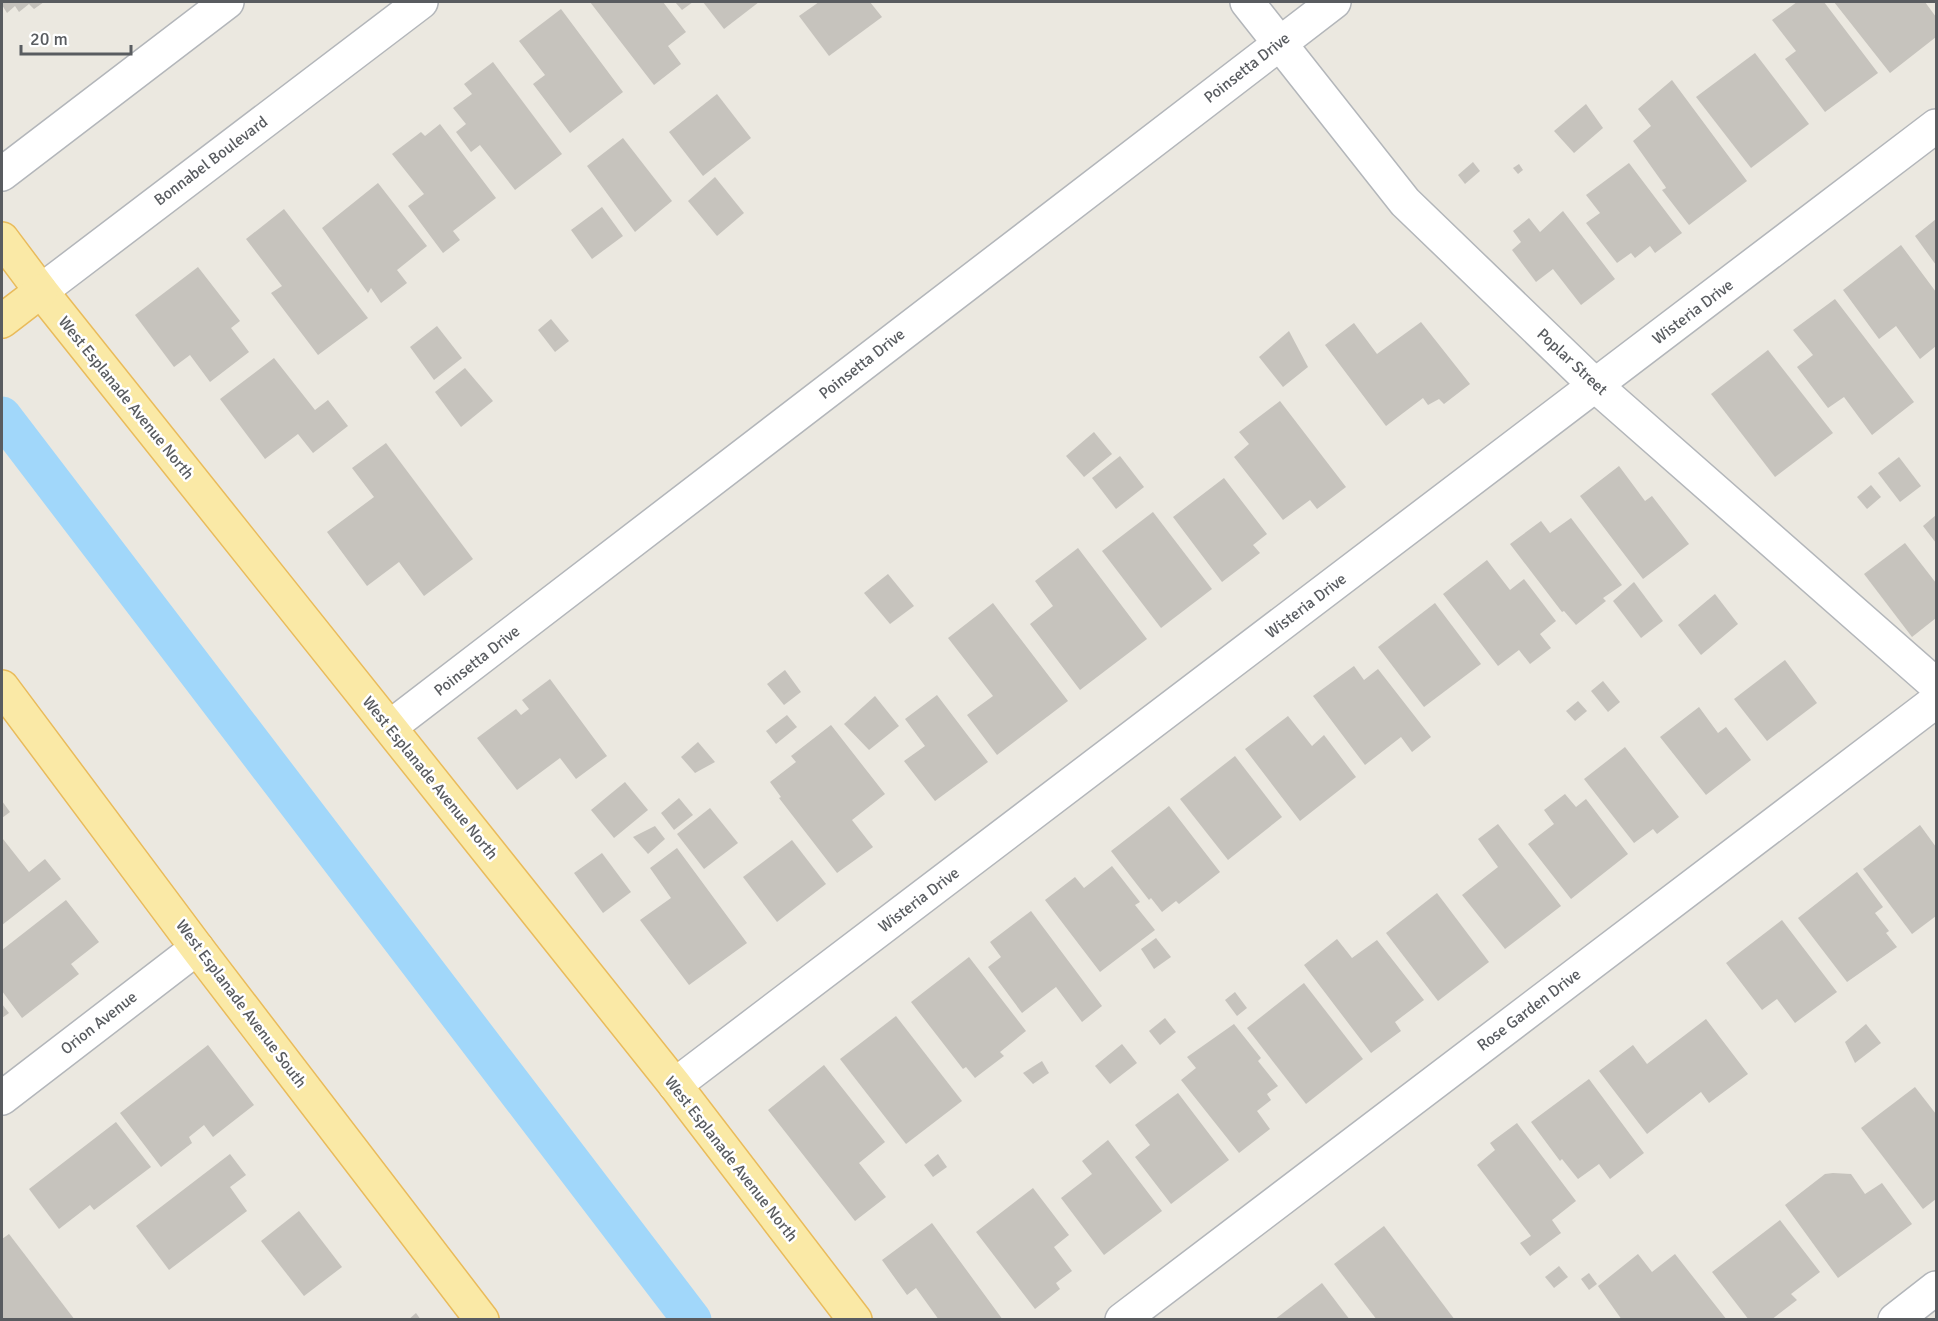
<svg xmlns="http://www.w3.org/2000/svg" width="1938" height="1321" font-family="Signika,sans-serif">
  <rect width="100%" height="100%" fill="#ebe8e0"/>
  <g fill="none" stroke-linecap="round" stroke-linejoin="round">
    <path stroke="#a1d7fa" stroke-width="39" d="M2,416L692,1320"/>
  </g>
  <g fill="#c6c3bd">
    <path d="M2,2H44L34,9L29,4L19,12L15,6L7,13L2,5Z"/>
    <path d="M590,2H663L686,32L668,46L681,64L654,85Z"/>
    <path d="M675,2H693L682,10Z"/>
    <path d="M703,2H759L724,29Z"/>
    <path d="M819,2H870L882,17L829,56L799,16Z"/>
    <path d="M1797,2H1824L1878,73L1825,112L1785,59L1796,51L1772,20Z"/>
    <path d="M1834,2H1902L1903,3L1906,2H1925L1936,17V37L1890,73Z"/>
    <path d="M561,9L623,92L570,133L533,84L545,75L519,41Z"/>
    <path d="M1755,53L1809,124L1751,168L1696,97Z"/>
    <path d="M493,62L562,154L515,190L480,145L471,152L456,132L466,124L453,108L472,94L464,84Z"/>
    <path d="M1672,80L1747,181L1689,225L1662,190L1666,188L1665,186L1633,141L1651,126L1638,109Z"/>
    <path d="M717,94L751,138L703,176L669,132Z"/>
    <path d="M1586,104L1603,128L1574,153L1554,131Z"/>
    <path d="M440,124L496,198L453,231L460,240L443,253L408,206L424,194L392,154L421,132L425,136Z"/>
    <path d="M623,138L672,201L635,232L587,166Z"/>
    <path d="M1473,162L1480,171L1465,184L1458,175Z"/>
    <path d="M1629,163L1682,233L1655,253L1650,246L1635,258L1631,253L1617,263L1586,223L1600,213L1586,195Z"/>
    <path d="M1519,164L1523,170L1518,174L1513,168Z"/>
    <path d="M715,177L744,213L717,236L688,201Z"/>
    <path d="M378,183L427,246L397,270L407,283L381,303L371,288L368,293L322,228Z"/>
    <path d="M602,207L623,236L592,259L571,230Z"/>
    <path d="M284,209L368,318L318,355L271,293L282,286L246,239Z"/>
    <path d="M1563,211L1615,279L1581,305L1553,269L1536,282L1512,250L1521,242L1513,231L1529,218L1540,232Z"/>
    <path d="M1936,219V265L1915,236Z"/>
    <path d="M1901,245L1936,292V346L1920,359L1896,326L1879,339L1843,290Z"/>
    <path d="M198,267L240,321L231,328L249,352L210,382L190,355L174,367L135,315Z"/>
    <path d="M1835,299L1914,402L1872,435L1844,397L1828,408L1797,367L1813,355L1793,330Z"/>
    <path d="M551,319L569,341L555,352L538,330Z"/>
    <path d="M1421,322L1470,384L1444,404L1439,399L1428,405L1423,398L1386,426L1325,345L1354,323L1377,354Z"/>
    <path d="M437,326L462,358L434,380L410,347Z"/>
    <path d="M1289,331L1308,367L1283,387L1259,357Z"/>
    <path d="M1768,350L1833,433L1775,477L1711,394Z"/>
    <path d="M274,358L315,410L328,400L348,426L313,453L298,434L265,459L220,399Z"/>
    <path d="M465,368L493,401L461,427L435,392Z"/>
    <path d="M1280,401L1346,487L1317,509L1310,500L1283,520L1234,457L1249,444L1239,432Z"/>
    <path d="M1094,432L1112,454L1084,477L1066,456Z"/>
    <path d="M386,443L473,559L424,596L399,562L367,586L327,532L374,497L352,468Z"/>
    <path d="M1120,456L1144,487L1116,509L1092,478Z"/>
    <path d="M1899,457L1921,486L1900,502L1878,473Z"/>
    <path d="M1619,466L1645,501L1652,496L1689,544L1643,579L1580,496Z"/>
    <path d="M1224,478L1267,534L1253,545L1260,553L1222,582L1173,517Z"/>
    <path d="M1871,485L1881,497L1867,509L1857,497Z"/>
    <path d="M1153,512L1212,589L1161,628L1102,551Z"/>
    <path d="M1936,515V543L1923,526Z"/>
    <path d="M1571,518L1622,585L1603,598L1606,601L1576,625L1564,611L1562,612L1510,544L1541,521L1550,533Z"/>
    <path d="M1905,543L1936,583V618L1912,637L1864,574Z"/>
    <path d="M1078,548L1147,639L1080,690L1030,624L1053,606L1035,581Z"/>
    <path d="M1487,560L1510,590L1524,579L1556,621L1540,634L1551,648L1530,664L1519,650L1498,666L1443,594Z"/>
    <path d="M888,574L914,606L890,624L864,593Z"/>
    <path d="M1634,582L1663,621L1641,638L1613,601Z"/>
    <path d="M1715,594L1738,624L1701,655L1678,625Z"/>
    <path d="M993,603L1068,701L997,755L967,715L993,696L948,638Z"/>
    <path d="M1435,603L1481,664L1424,707L1378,647Z"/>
    <path d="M1785,660L1817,703L1767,741L1734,699Z"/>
    <path d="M1354,666L1364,680L1378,669L1431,737L1412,752L1401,737L1365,765L1313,696Z"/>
    <path d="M785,670L801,692L784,705L767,684Z"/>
    <path d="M550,679L607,756L576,779L560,758L517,790L477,738L516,709L521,715L529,709L522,700Z"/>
    <path d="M1603,681L1620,702L1608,712L1591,691Z"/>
    <path d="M937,695L988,762L935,801L904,761L925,746L905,719Z"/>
    <path d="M875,696L899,726L869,750L844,724Z"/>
    <path d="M1578,701L1587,711L1575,721L1566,711Z"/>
    <path d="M1699,707L1718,733L1726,727L1751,760L1706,795L1660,737Z"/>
    <path d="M787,715L797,727L776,744L766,731Z"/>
    <path d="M1288,716L1312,746L1324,735L1356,777L1300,821L1245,749Z"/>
    <path d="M831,725L885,794L852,820L873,847L837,873L779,798L781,797L770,782L796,762L791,756Z"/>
    <path d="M698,742L715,762L695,773L681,757Z"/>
    <path d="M1625,747L1679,817L1657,834L1653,829L1634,843L1584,779Z"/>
    <path d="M1235,756L1282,817L1228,860L1180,799Z"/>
    <path d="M625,782L648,810L614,838L591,810Z"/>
    <path d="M1565,794L1576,807L1586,799L1628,854L1571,899L1528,844L1554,824L1544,810Z"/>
    <path d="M679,798L693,815L674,830L661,813Z"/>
    <path d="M2,801L10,812L2,818Z"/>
    <path d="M1169,806L1220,872L1179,904L1176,901L1162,912L1151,898L1149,900L1111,851Z"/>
    <path d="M710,808L738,843L704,869L677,834Z"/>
    <path d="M1498,824L1561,906L1505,949L1462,895L1498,867L1478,839Z"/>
    <path d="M1920,825L1936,847V916L1912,934L1863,869Z"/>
    <path d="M655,826L665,839L648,854L633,837Z"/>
    <path d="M3,839L29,872L45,859L61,879L2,925V840Z"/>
    <path d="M792,840L826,884L777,922L743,877Z"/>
    <path d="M677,848L747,943L689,985L640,920L671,898L650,868Z"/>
    <path d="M602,853L631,892L603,913L574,873Z"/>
    <path d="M1112,866L1140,902L1135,905L1155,930L1100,972L1045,900L1075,877L1084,888Z"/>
    <path d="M1857,872L1883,907L1875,913L1889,931L1886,933L1897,947L1847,982L1798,918Z"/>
    <path d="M1437,893L1489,962L1438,1001L1386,933Z"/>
    <path d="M66,900L99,942L71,964L79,974L22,1018L2,991V950Z"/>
    <path d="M1031,911L1102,1006L1082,1022L1056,987L1022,1013L988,967L1001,957L990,942Z"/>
    <path d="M1782,920L1837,992L1795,1023L1777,999L1762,1010L1726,963Z"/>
    <path d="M1156,938L1171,957L1154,969L1141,949Z"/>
    <path d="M1337,939L1352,958L1377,940L1424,1000L1395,1022L1401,1031L1371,1053L1304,965Z"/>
    <path d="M969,957L1026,1031L1000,1052L1004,1056L975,1078L966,1067L963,1069L911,1002Z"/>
    <path d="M1304,983L1363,1059L1306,1104L1247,1028Z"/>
    <path d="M1235,992L1247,1008L1237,1016L1225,1000Z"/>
    <path d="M2,1004L9,1013L2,1018Z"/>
    <path d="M896,1016L962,1101L906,1144L840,1059Z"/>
    <path d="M1165,1018L1176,1032L1160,1045L1149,1031Z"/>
    <path d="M1706,1019L1748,1074L1709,1103L1701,1092L1647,1134L1599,1071L1633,1045L1647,1064Z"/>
    <path d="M1234,1024L1261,1058L1258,1061L1278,1086L1267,1094L1271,1100L1257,1111L1270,1129L1239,1153L1181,1080L1196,1068L1187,1057Z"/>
    <path d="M1866,1024L1881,1043L1855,1063L1845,1042Z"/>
    <path d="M1122,1044L1137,1063L1110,1084L1095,1066Z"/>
    <path d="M208,1045L254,1105L213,1137L204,1125L189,1137L192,1143L161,1167L120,1113Z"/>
    <path d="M1042,1061L1049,1073L1033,1084L1023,1073Z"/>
    <path d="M824,1065L885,1142L859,1163L886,1197L855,1221L768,1110Z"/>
    <path d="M1589,1079L1644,1153L1610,1179L1599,1164L1578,1179L1562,1159L1560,1161L1531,1122Z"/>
    <path d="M1915,1087L1936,1114V1199L1923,1209L1861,1128Z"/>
    <path d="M1178,1093L1229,1160L1171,1204L1135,1157L1150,1145L1135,1125Z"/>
    <path d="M116,1122L151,1167L94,1210L90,1205L59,1229L29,1189Z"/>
    <path d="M1517,1123L1576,1201L1552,1220L1561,1233L1530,1256L1520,1243L1531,1236L1477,1165L1495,1150L1490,1143Z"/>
    <path d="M1108,1140L1162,1211L1104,1255L1061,1198L1092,1174L1082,1161Z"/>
    <path d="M230,1154L246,1175L230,1187L247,1211L169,1270L136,1226Z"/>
    <path d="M938,1154L947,1167L933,1177L924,1165Z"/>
    <path d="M1833,1173L1851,1174L1865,1194L1882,1183L1912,1224L1838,1278L1785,1205L1825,1174Z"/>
    <path d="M1033,1188L1069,1235L1054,1247L1072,1271L1056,1283L1060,1289L1035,1309L976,1232Z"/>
    <path d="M299,1211L342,1267L304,1296L261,1241Z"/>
    <path d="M1780,1220L1820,1272L1791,1294L1797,1300L1771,1320H1749L1712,1272Z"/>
    <path d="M932,1223L1003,1320H939L916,1288L907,1295L882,1260Z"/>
    <path d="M1384,1226L1455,1320H1377L1334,1264Z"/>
    <path d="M9,1234L75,1320H2V1239Z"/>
    <path d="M1638,1254L1652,1272L1675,1254L1727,1320H1622L1598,1286Z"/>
    <path d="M1559,1266L1568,1277L1554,1288L1545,1277Z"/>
    <path d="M1589,1273L1597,1284L1589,1290L1581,1279Z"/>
    <path d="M1322,1283L1350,1320H1274Z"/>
    <path d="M416,1313L421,1320H408Z"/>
  </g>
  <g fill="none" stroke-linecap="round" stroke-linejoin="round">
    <defs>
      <g id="minor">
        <path d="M1247,2L1405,202L1596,386L1936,685"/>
        <path d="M2,174L227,2"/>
        <path d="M41,291L421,2"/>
        <path d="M390,727L1334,2"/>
        <path d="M675,1085L1936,126"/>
        <path d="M2,1098L197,948"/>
        <path d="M1122,1320L1936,701"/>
        <path d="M1895,1320L1936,1288"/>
      </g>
      <g id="major">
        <path d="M2,239L41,291L675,1085L855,1320"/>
        <path d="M2,321L41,291"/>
        <path d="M2,687L197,948L482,1320"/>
      </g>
    </defs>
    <use href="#minor" stroke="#b3b6ba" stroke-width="36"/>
    <use href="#major" stroke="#e9bb5b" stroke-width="36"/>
    <use href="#minor" stroke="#fff" stroke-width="33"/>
    <use href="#major" stroke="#fae9a6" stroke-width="33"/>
  </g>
  <g text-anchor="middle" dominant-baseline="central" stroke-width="5" stroke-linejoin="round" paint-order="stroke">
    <g font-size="16" fill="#595c60" stroke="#fff">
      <text transform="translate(1247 68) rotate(-38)">Poinsetta Drive</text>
      <text transform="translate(211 161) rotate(-37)">Bonnabel Boulevard</text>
      <text transform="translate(1693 312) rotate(-37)">Wisteria Drive</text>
      <text transform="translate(1572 362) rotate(43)">Poplar Street</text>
      <text transform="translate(862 364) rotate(-38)">Poinsetta Drive</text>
      <text transform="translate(126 398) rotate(51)">West Esplanade Avenue North</text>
      <text transform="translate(1306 606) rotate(-37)">Wisteria Drive</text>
      <text transform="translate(477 661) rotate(-38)">Poinsetta Drive</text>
      <text transform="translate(430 778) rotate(51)">West Esplanade Avenue North</text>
      <text transform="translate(919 900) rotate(-37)">Wisteria Drive</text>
      <text transform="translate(241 1004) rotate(53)">West Esplanade Avenue South</text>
      <text transform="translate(1529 1010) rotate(-37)">Rose Garden Drive</text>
      <text transform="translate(99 1023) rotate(-38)">Orion Avenue</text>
      <text transform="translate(731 1159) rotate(52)">West Esplanade Avenue North</text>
    </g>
  </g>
  <rect width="1938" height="1321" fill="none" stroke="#595c60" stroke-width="6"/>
  <path d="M21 45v9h110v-9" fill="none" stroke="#595c60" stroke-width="3"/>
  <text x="30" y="45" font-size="18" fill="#595c60" stroke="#ffffff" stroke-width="4.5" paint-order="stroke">20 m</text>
</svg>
